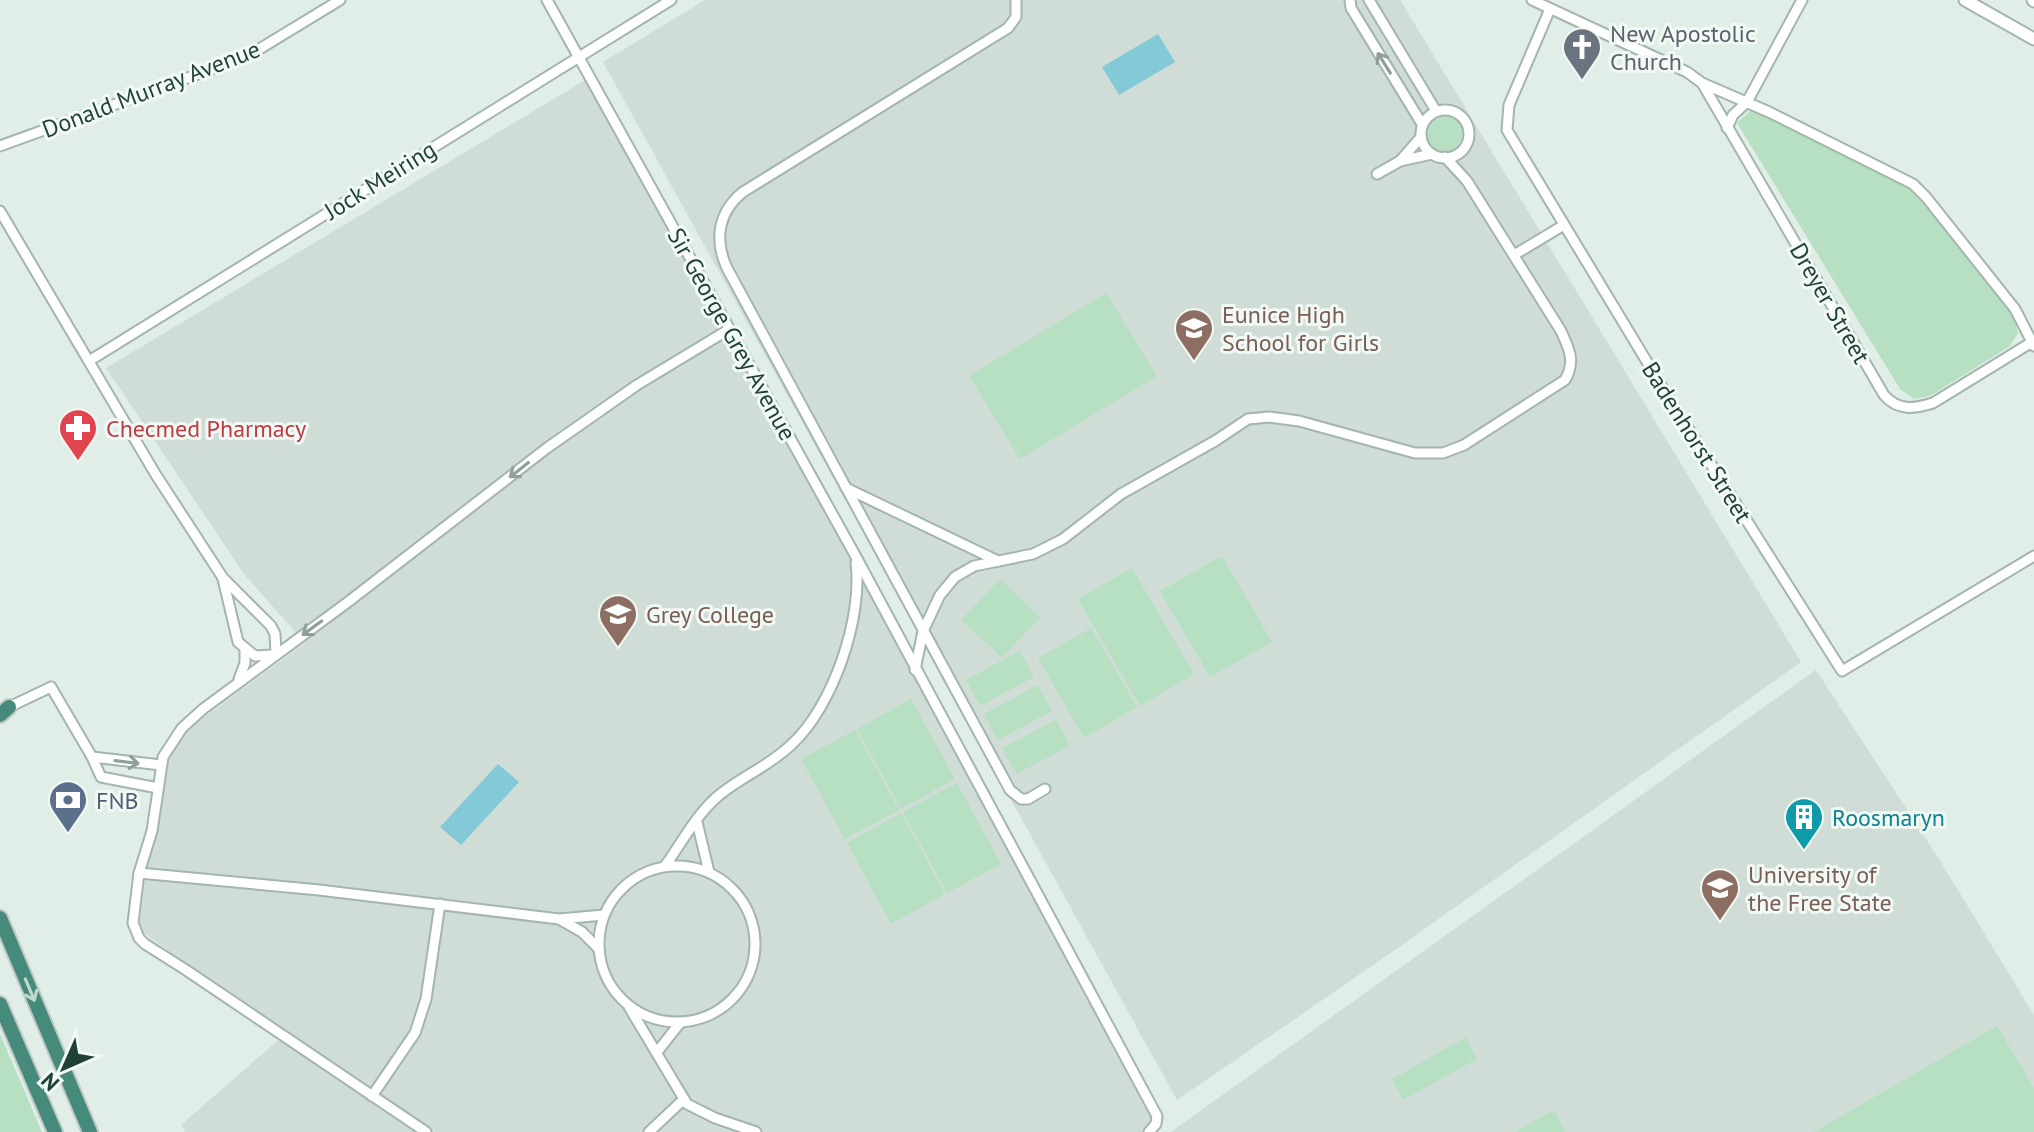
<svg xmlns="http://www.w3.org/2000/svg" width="2034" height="1132" font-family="'PT Sans',sans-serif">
  <rect width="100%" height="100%" fill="#e1ede7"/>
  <g fill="#cfddd6">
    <path d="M705,0H1400L1801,662L1395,950L1177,1100L603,62Z"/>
    <path d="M592,76L857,549L1158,1132H185L181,1125L283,1036L139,929L146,872L172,741L305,643L244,574L106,368Z"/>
    <path d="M1816,670L1939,859L2034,1015V1132H1171Z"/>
  </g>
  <g fill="#b7e0c3">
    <path d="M1753,108L1919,192L2013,315L2018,333L2010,346L1930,396L1914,399L1900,389L1737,123Z"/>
    <circle cx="1444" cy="133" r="18"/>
    <path d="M1106,293L1157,376L1020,459L969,376Z"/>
    <path d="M1222,556L1272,642L1210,677L1160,591Z"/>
    <path d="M1132,568L1194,674L1140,706L1078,599Z"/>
    <path d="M1000,579L1040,617L1002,658L961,620Z"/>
    <path d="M1091,628L1137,707L1084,738L1038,658Z"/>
    <path d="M1020,651L1034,677L980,706L966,680Z"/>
    <path d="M1038,685L1052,711L998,740L984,714Z"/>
    <path d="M911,699L955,779L901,809L857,729Z"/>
    <path d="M1056,720L1070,746L1016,774L1002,748Z"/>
    <path d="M855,730L899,810L845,839L801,759Z"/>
    <path d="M957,783L1001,864L947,893L903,812Z"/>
    <path d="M901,813L945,894L891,924L847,843Z"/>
    <path d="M1997,1026L2034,1088V1132H1814Z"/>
    <path d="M0,1034L42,1132H0Z"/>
    <path d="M1466,1037L1477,1059L1403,1100L1392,1079Z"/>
    <path d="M1554,1110L1565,1132H1515Z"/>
  </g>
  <g fill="#83c9d7">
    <path d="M1158,34L1175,62L1119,95L1102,67Z"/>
    <path d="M498,764L519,782L461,845L440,827Z"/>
  </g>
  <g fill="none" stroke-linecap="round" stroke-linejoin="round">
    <defs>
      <g id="minor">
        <path d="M547,0L855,555L1157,1116L1156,1124L1149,1132"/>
        <path d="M1016,0V17L1008,28L743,192C718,212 714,240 727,268L1010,790L1021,799H1028L1045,789"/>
        <path d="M1350,0L1351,8L1422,124"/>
        <path d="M1369,0L1436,111"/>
        <path d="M1532,0L1687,72L1702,83L1769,112L1913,184L1926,197L2015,309L2034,346"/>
        <path d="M1550,9L1509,105L1507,130L1664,390L1842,671L2034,556"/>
        <path d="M1702,83L1884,395C1898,411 1914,409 1933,403L2032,342"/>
        <circle cx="1445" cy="134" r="24"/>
        <path d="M1727,128L1733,115L1747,102L1802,0"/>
        <path d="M0,146L248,56L340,0"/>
        <path d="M1400,161L1432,154"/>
        <path d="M1377,174L1400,161L1421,137"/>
        <path d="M0,211L156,475L223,578L271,626L275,634L276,654"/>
        <path d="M1514,255L1564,225"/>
        <path d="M89,361L671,0"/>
        <path d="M846,488L998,561"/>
        <path d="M223,579L238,642L255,656L273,655"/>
        <path d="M915,670L923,631L940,595L955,577L974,566L1033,554L1063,539L1121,494L1215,441L1248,419L1269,417L1299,421L1415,453H1443L1464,445L1565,380C1576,361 1569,349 1561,331L1467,181L1445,157"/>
        <path d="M239,679L245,663V650"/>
        <path d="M7,708L51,687L92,757L101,777L158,788"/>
        <path d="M92,757L161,765"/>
        <path d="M697,822L709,872"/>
        <circle cx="677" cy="944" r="78"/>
        <path d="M665,866C681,844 696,815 717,797C740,777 770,766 792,744C833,706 863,618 856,563"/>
        <path d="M139,873L319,890L559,919L604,915"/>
        <path d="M561,920L582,932L599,949"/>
        <path d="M629,1007L687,1104L715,1118L756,1132"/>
        <path d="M657,1052L680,1023"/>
        <path d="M372,1096L415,1033L426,999L440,904"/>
        <path d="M426,1132L186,970L145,944L139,938L133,923L139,873L152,831L163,757L182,728L203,709L348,602L547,448L637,385L728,330"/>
        <path d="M649,1132L684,1099"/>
      </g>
      <g id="tertiary">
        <path d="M1965,0L2034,39"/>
        <path d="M2033,0L2034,1"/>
      </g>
      <g id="trunk">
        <path d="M0,715L9,707"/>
        <path d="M0,918L90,1132"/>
        <path d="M0,1004L55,1132"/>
      </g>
    </defs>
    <use href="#minor" stroke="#a3b5af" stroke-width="13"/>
    <use href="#tertiary" stroke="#a3b5af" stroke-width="15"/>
    <use href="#trunk" stroke="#c0c9c7" stroke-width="18"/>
    <use href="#minor" stroke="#fff" stroke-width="9"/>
    <use href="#tertiary" stroke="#fff" stroke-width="11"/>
    <use href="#trunk" stroke="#458a7a" stroke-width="14"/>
  </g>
  <defs><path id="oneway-shaft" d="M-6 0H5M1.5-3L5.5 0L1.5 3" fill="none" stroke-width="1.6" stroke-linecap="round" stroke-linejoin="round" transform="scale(2)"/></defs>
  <g stroke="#8f9f9b">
    <use href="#oneway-shaft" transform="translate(1384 63) rotate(-122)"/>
    <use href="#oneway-shaft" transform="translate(519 470) rotate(142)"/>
    <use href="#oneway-shaft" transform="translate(312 628) rotate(144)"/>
    <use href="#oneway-shaft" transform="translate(127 762) rotate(7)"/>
  </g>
  <use stroke="#bed8d0" href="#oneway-shaft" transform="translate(30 990) rotate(67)"/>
  <defs>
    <symbol id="church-pin" viewBox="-11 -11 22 30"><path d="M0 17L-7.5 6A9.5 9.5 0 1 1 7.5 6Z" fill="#6b7280" stroke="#f2f9f5"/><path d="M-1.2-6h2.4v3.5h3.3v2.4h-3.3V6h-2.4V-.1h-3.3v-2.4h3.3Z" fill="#fff"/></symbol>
    <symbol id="school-pin" viewBox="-11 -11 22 30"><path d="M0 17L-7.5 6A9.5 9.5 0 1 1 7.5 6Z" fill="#8d6e63" stroke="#f2f9f5"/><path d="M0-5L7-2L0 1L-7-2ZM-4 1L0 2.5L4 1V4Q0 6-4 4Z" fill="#fff"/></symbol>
    <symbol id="pharmacy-pin" viewBox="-11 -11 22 30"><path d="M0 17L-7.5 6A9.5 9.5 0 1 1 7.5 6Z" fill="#e0444e" stroke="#f2f9f5"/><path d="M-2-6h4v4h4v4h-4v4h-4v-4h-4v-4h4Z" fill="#fff"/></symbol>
    <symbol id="university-pin" viewBox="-11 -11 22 30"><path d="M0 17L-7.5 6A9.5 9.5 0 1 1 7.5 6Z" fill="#8d6e63" stroke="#f2f9f5"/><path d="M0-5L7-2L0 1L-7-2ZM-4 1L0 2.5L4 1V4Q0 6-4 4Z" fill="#fff"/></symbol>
    <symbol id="bank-pin" viewBox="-11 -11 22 30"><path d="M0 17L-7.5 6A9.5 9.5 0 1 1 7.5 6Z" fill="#5c6f8a" stroke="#f2f9f5"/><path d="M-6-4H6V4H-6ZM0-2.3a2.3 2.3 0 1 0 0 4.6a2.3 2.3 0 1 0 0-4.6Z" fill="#fff"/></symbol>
    <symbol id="building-pin" viewBox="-11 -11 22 30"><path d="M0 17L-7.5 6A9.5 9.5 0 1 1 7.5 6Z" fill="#0f9aa8" stroke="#f2f9f5"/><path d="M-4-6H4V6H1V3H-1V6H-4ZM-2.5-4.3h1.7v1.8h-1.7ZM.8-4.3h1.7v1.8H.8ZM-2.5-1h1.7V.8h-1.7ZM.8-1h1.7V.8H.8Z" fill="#fff"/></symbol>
  </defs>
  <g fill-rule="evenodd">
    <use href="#church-pin" x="1560" y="25" width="44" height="60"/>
    <use href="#school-pin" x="1172" y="306" width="44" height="60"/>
    <use href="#pharmacy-pin" x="56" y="406" width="44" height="60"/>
    <use href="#university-pin" x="596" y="592" width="44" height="60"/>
    <use href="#bank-pin" x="46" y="778" width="44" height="60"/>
    <use href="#building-pin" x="1782" y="795" width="44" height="60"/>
    <use href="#university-pin" x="1698" y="866" width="44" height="60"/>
  </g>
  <g text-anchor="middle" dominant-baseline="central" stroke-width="6" stroke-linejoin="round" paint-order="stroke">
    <g font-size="24" fill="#5b616d" stroke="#f2f9f5" text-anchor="start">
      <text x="1610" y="33">New Apostolic<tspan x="1610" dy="28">Church</tspan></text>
    </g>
    <g font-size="24" fill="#1f3f37" stroke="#f2f9f5">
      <text transform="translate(151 89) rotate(-21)">Donald Murray Avenue</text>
      <text transform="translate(380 180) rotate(-32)">Jock Meiring</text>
      <text transform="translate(1830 303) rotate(60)">Dreyer Street</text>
      <text transform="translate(732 334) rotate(61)">Sir George Grey Avenue</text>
      <text transform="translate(1697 442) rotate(58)">Badenhorst Street</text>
    </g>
    <g font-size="24" fill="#785e54" stroke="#f2f9f5" text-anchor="start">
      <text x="1222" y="314">Eunice High<tspan x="1222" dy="28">School for Girls</tspan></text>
      <text x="646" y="614">Grey College</text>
      <text x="1748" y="874">University of<tspan x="1748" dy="28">the Free State</tspan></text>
    </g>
    <g font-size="24" fill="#be3a42" stroke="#f2f9f5" text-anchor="start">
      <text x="106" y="428">Checmed Pharmacy</text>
    </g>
    <g font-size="24" fill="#4e5e75" stroke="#f2f9f5" text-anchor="start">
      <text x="96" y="800">FNB</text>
    </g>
    <g font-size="24" fill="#0d838f" stroke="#f2f9f5" text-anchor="start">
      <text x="1832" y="817">Roosmaryn</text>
    </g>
  </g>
  <g transform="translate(64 1068) rotate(225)" stroke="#f2f9f5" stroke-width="6" paint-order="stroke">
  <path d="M0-6L14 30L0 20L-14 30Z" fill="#1f3f37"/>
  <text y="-12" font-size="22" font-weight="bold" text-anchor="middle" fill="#1f3f37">N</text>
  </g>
</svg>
